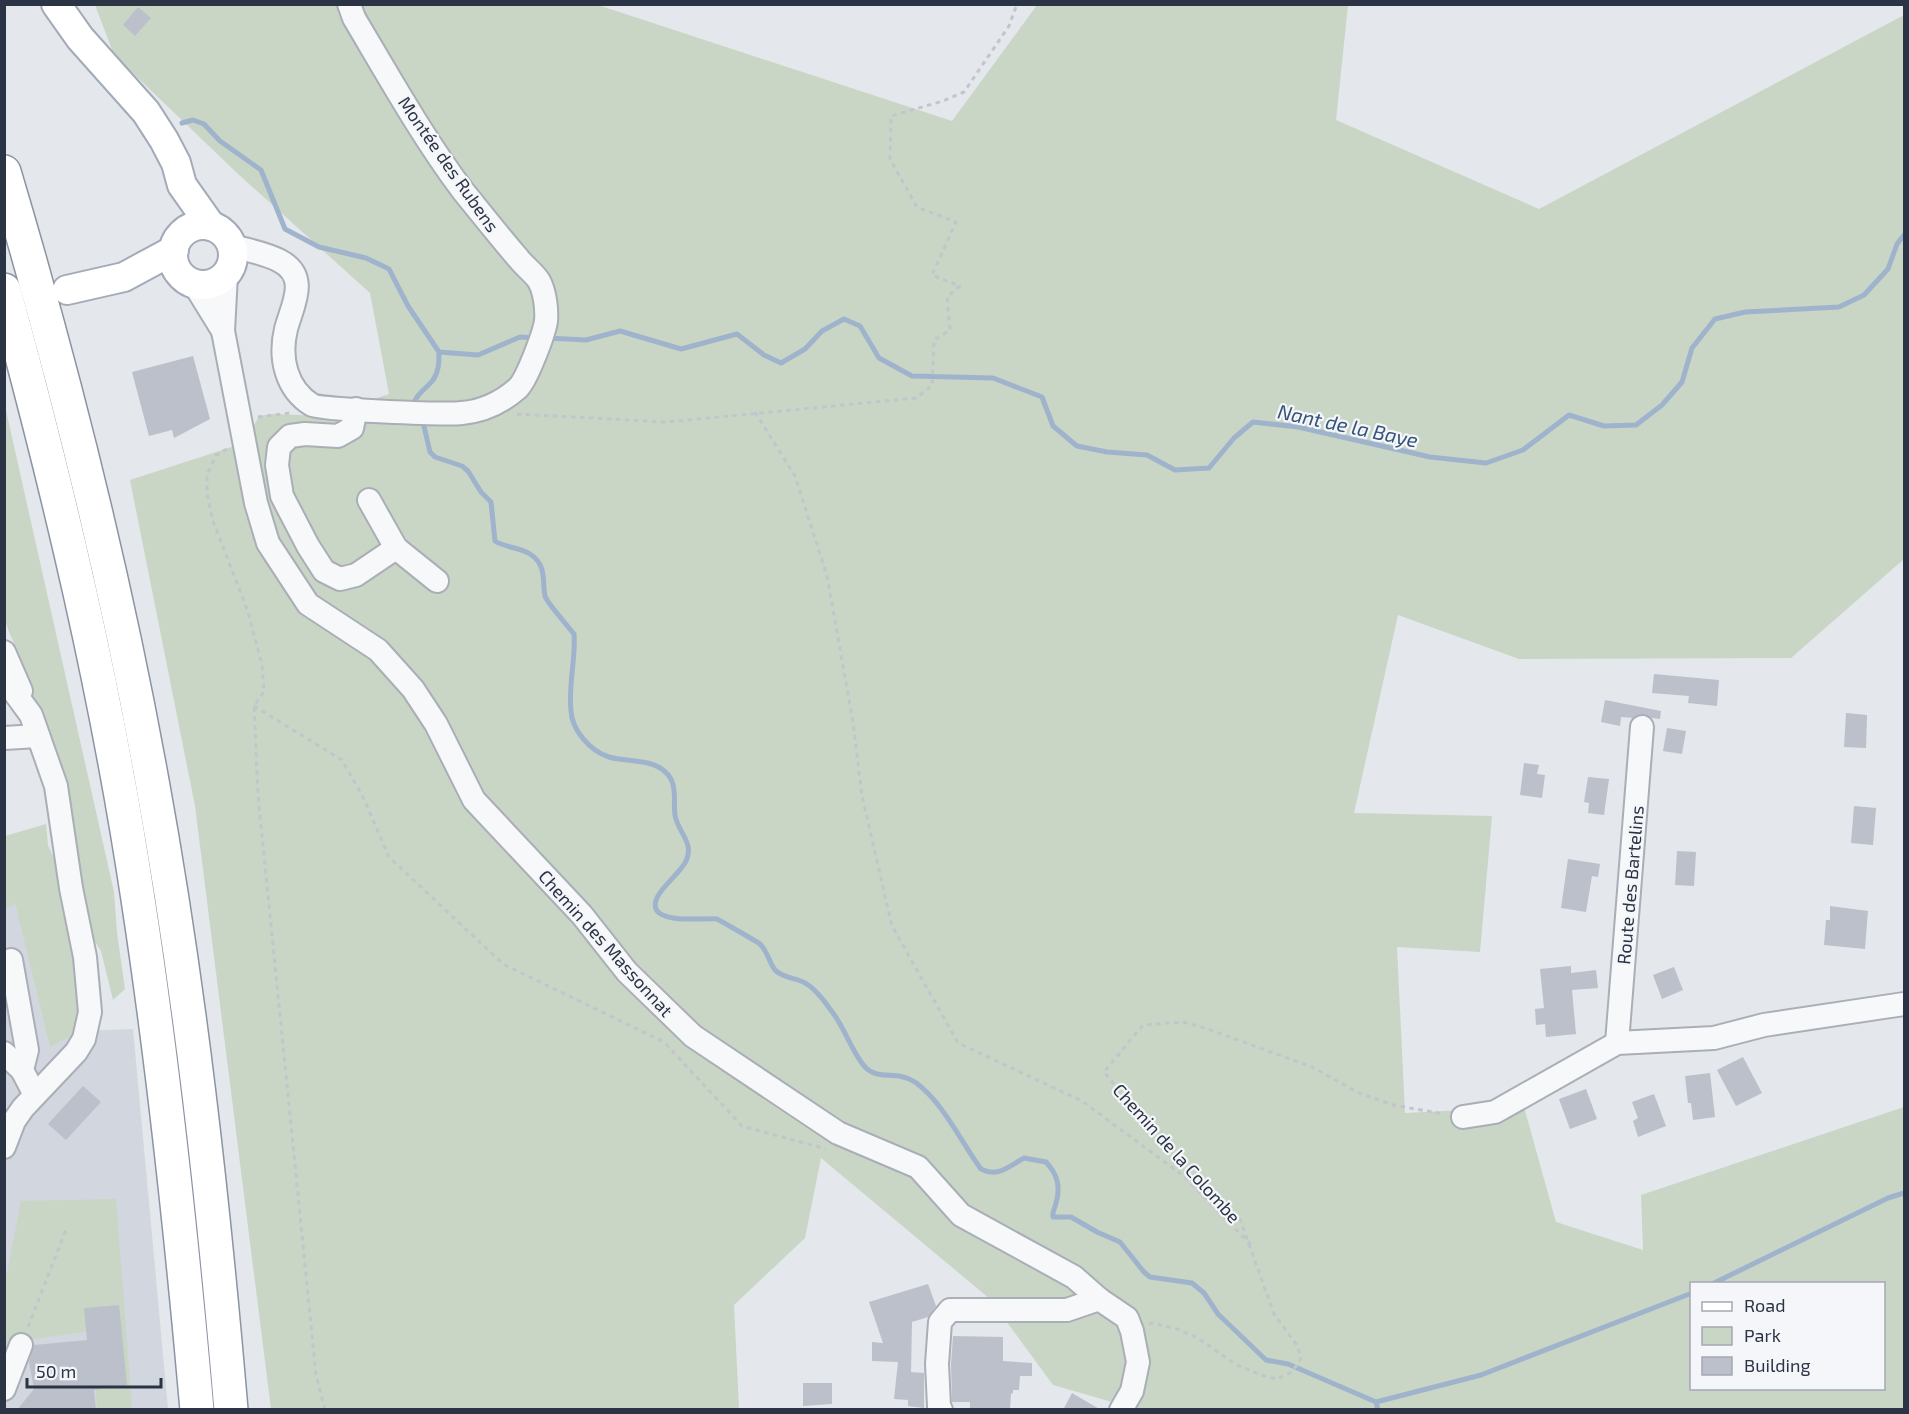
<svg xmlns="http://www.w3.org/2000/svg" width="1909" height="1414" font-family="'Exo 2',sans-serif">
  <rect width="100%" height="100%" fill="#e4e7ec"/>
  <path fill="#d2d6de" d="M15,902L50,1046L81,1031L133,1029L168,1409H5L4,910Z"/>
  <g fill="#c9d6c5" fill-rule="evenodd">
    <path d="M95,5H598L952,121L1037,5H1348L1336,120L1539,209L1904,15V559L1791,658L1519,659L1398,615L1354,813L1492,816L1480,952L1397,947L1405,1113L1524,1107L1556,1222L1643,1250L1641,1195L1904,1107V1409H1136L1053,1385L990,1299L821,1158L805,1238L734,1305L739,1409H271L195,806L130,480L253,440L251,431L259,416L273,414L325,416L389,394L370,293L237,173L114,55ZM1692,1284H1884V1388H1692Z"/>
    <path d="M5,406L114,892L117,933L125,989L113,1000L101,951L83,923L71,888L16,648C12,638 6,627 5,617C1,587 8,557 4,528Z"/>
    <path d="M46,824L48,845L60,872L79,994L81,1031L50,1047L15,903L5,910V836Z"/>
    <path d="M116,1199L132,1409H97L91,1331L13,1342L5,1365V1284L21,1201Z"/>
  </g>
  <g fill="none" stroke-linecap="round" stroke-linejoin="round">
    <g stroke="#9fb4cc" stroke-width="5">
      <path d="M182,123L193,120L204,124L220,141L261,170L285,229L319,247L366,258L389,269L408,306L439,352L478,355L520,337L535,338"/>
      <path d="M547,338L586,340L620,331L681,349L737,334L764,355L781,363L805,349L822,331L844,319L860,326L879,358L912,376L993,378L1042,397L1053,426L1077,446L1107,452L1147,455L1175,470L1209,468L1234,438L1253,422L1298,427L1430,457L1486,463L1523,450L1569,415L1604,426L1636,425L1662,405L1682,382L1692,348L1715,319L1745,312L1839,307L1864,295L1888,269L1897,244L1904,235"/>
      <path d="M413,406C415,395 426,389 433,380C439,371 439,362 439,352"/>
      <path d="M421,419L423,422L430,452L435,457L462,466L468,471L481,492L491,502L495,541C506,548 519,547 530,554C547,565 542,580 545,596C547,603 568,626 574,634C576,659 568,685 571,711C572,730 590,751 609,757C629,763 659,757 671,779C677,791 673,802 675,815C677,831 695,843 686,861C680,875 650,894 656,909C662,923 703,918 717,919C719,920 756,941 760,944C768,951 769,964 776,971C783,977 793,978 801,981C814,986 825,1002 833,1013C845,1029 852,1052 865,1067C878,1081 898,1070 915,1082C943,1102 961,1142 981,1169C998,1178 1009,1166 1024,1158L1046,1162C1057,1174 1061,1186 1056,1203C1055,1209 1052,1211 1053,1217H1071L1097,1232L1120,1242L1144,1272L1150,1277L1192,1283L1204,1293L1218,1314L1266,1360L1288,1364L1376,1402L1378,1410"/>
      <path d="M1712,1284L1888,1198L1904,1193"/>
      <path d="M1376,1402L1481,1375L1692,1293"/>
    </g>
  </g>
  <g fill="#bbc0ca">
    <path d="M138,7L151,18L135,36L123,25Z"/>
    <path d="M193,356L210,419L174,438L172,430L149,436L132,372Z"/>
    <path d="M1654,674L1719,680L1717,706L1688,703L1689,696L1652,693Z"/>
    <path d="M1605,700L1661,711L1660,719L1652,718L1642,714L1633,718L1621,717L1620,726L1601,722Z"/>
    <path d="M1846,713L1867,715L1866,748L1844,747Z"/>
    <path d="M1667,728L1686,731L1682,754L1663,751Z"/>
    <path d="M1524,763L1539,765L1537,774L1545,775L1542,798L1520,795Z"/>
    <path d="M1588,777L1609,779L1604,815L1588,813L1589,803L1584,802Z"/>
    <path d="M1854,806L1876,808L1873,845L1851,843Z"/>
    <path d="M1677,851L1696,852L1694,886L1675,885Z"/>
    <path d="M1568,859L1600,864L1598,877L1592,876L1586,912L1561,908Z"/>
    <path d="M1830,906L1868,911L1865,949L1824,945L1826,920H1830Z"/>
    <path d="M1571,966V973L1596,970L1598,988L1572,990L1576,1034L1546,1037L1545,1024L1536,1025L1535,1009L1544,1008L1540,969Z"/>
    <path d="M1674,967L1683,990L1662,999L1653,975Z"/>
    <path d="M1743,1057L1762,1093L1736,1106L1717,1070Z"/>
    <path d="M1710,1073L1715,1117L1693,1120L1691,1103H1688L1685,1076Z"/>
    <path d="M83,1086L101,1102L66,1140L48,1124Z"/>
    <path d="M1586,1089L1597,1119L1570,1129L1559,1099Z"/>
    <path d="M1654,1094L1666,1126L1638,1137L1633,1121L1638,1118L1632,1102Z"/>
    <path d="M928,1284L936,1306L928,1317L912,1322L911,1372L924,1373V1408L908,1406V1400L894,1399L898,1362L872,1361V1342L883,1343L869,1302Z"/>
    <path d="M119,1305L127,1385L94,1390L96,1410H17L34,1389L29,1362L34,1345L87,1340L84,1308Z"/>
    <path d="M953,1336L1003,1337V1361L1032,1363V1376H1020L1019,1390H1013V1393L1011,1394L1010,1410H970V1402H952L951,1364Z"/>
    <path d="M803,1383H832V1404L803,1406Z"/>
    <path d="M1072,1393L1101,1410H1063Z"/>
  </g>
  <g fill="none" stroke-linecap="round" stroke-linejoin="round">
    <defs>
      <g id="minor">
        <path d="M232,246C247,250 265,253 280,261C310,277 292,306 286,329C279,358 286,389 312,405C321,410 446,415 462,413C484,411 501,403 518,388C527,379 544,334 546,321C547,309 545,292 539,281C534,273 524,266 518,258C499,236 481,213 463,191C422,136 389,77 354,18L349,4"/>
        <path d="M226,275L223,331L256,503L268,543L308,604L378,650L413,689L436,724L474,800L582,915L627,972L693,1036L838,1133L918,1167L961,1215L1074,1277L1099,1299L1127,1318L1132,1331L1138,1362L1132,1391L1121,1410"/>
        <path d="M194,284L223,331"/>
        <path d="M356,409L352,428L338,436L305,434L290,436L279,447L277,465L282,496L308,546L324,571L340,579L356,575L396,548L369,500"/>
        <path d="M396,548L437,581"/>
        <path d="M4,652L21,691"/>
        <path d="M4,678L31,715L56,786L71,888L85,957L90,1012L84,1039L76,1052L23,1108L14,1121L4,1147"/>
        <path d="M4,738L38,736"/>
        <path d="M11,960L27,1050L22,1070L35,1095"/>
        <path d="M1617,1043L1642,727"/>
        <path d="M4,1053L22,1070"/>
        <path d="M1463,1117L1495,1112L1617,1043L1714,1038L1764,1025L1904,1004"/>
        <path d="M4,1389L21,1345"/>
        <path d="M941,1410L939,1406L937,1364L940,1322L950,1310H1067L1099,1299"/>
      </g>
      <g id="major">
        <path d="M56,4L80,38L146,112L164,140L176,163L182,185L211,226"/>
        <circle cx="203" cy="255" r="30"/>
        <path d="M67,290L124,277L174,250"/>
      </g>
      <g id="highway">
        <path d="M4,172C64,373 115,576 152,781C190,989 213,1199 231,1410"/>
        <path d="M4,290C59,491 107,693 138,899C164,1068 182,1239 197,1410"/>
      </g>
    </defs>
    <use href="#minor" stroke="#a9aeb7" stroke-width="26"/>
    <use href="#major" stroke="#a3abb8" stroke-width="32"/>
    <use href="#highway" stroke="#8b94a3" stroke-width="36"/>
    <g stroke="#c2c5cb" stroke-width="3" stroke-dasharray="4.5 4.5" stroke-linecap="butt">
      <path d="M755,412L795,476L827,576L853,722L862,796L892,926L958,1043L1082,1101L1185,1177L1252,1246"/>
      <path d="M517,414L667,422L916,398L932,386L934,340L950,330L947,297L960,286L932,275L956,222L917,207L890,159L891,116L943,101L964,92L1009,26L1017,4"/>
      <path d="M258,417L290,413"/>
      <path d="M227,449L216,455L207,475V493L213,521L248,612L262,665L264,692L254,706L258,795L316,1375L325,1410"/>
      <path d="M254,706L342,760L363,797L389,857L503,964L664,1042L742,1126L826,1149"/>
      <path d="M1149,1324L1152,1323L1177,1329L1198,1338L1235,1364L1261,1375L1277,1379L1290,1373L1299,1363L1301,1356L1296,1344L1274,1314L1240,1219L1186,1164L1139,1106L1122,1094L1104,1072L1143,1025L1183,1022L1208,1029L1312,1067L1359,1093L1393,1105L1444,1114"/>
      <path d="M28,1327L67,1227"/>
    </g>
    <use href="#minor" stroke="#f7f8fa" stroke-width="22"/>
    <use href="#major" stroke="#fff" stroke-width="28"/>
    <use href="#highway" stroke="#fff" stroke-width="33"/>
  </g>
  <g text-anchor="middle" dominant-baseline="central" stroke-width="4.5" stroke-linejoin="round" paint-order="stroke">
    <g font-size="18" fill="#2b3445" stroke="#f4f6f9">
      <text transform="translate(449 164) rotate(55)">Montée des Rubens</text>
      <text transform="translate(1630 885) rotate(-85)">Route des Bartelins</text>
      <text transform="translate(606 943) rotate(48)">Chemin des Massonnat</text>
      <text transform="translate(1177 1153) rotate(48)">Chemin de la Colombe</text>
    </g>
    <g font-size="20" font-style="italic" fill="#34527a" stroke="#f4f6f9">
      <text transform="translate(1348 425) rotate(12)">Nant de la Baye</text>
    </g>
  </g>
  <rect width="1909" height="1414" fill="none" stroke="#2b3445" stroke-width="12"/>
  <rect x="1690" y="1282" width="195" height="108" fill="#f4f6f9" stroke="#a4a8b1" stroke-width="1.5"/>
  <rect x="1702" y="1302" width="30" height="9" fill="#ffffff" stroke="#a4a8b1" stroke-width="1.5"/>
  <text x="1744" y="1312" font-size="18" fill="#2b3445">Road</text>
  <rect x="1702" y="1327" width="30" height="18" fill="#c9d6c5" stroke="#a4a8b1" stroke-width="1.5"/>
  <text x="1744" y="1342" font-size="18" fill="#2b3445">Park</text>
  <rect x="1702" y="1357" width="30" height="18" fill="#bbc0ca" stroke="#a4a8b1" stroke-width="1.5"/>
  <text x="1744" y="1372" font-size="18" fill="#2b3445">Building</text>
  <path d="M27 1378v9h134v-9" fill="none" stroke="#2b3445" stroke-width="3"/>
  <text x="36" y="1378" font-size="18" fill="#2b3445" stroke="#f4f6f9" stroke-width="4.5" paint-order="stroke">50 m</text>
</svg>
